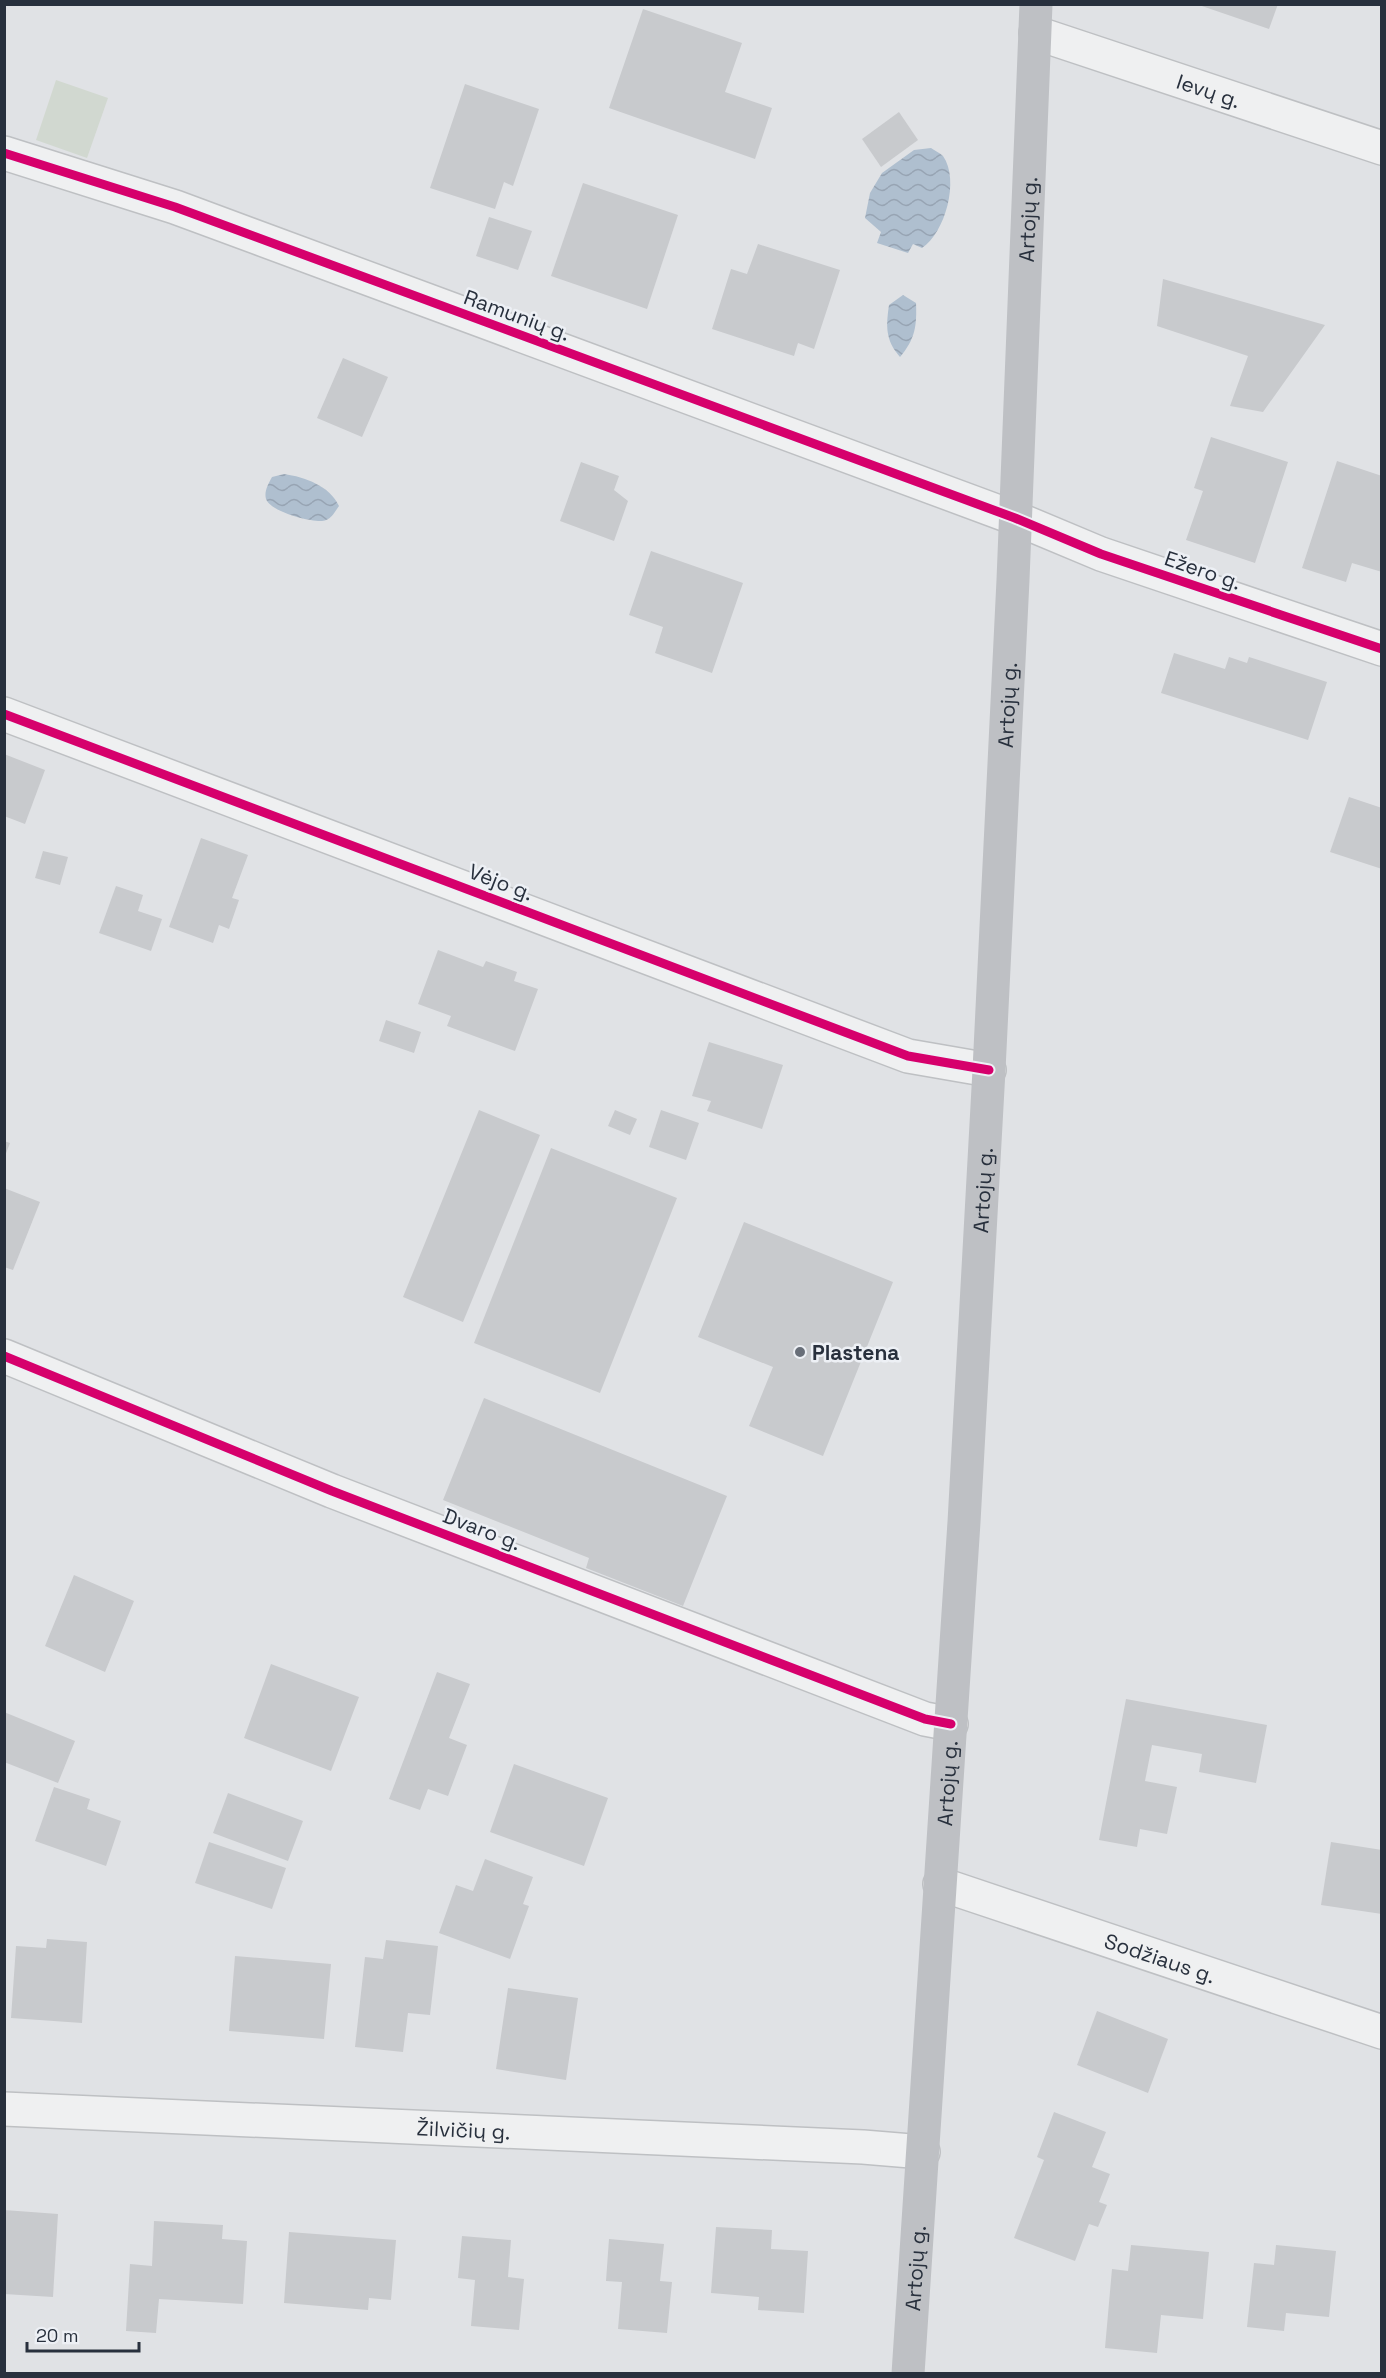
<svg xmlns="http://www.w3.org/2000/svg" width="1386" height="2378" font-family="'Space Grotesk',sans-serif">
  <defs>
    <pattern id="water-waves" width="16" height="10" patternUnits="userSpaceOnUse" patternTransform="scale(1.5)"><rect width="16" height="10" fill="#afbfcf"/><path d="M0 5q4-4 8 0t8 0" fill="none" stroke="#97a4b3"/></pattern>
  </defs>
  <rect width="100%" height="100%" fill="#e0e2e5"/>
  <path fill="#d1d8d0" d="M56,80L108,98L87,158L36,140Z"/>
  <g fill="url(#water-waves)">
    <path d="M931,148C934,150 940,153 943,156C960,180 945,233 922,248L913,244L908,253L877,243L881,232L865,218L870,193L882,173L914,150Z"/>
    <path d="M903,295L916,303C917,326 915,339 900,357C885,340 886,326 889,305Z"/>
    <path d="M284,474C305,477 330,486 339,506C334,513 331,520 322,521C310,522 271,512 266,499C264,492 268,484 272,477Z"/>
  </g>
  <g fill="#c8cacd">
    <path d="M1196,4H1278L1269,29Z"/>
    <path d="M643,9L742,43L725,92L772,108L755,159L609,108Z"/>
    <path d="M465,84L539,109L513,186L504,182L495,209L430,188Z"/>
    <path d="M899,112L918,140L881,167L862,139Z"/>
    <path d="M583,183L678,215L647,309L551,276Z"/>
    <path d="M489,217L532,231L518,270L476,256Z"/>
    <path d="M758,244L840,270L814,349L798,343L794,356L712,329L731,269L747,274Z"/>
    <path d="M1163,279L1325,325L1263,412L1230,406L1248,356L1157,326Z"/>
    <path d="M343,358L388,377L362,437L317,418Z"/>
    <path d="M1211,437L1288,462L1255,563L1186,540L1203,491L1194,488Z"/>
    <path d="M1337,461L1382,476V572L1352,563L1346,582L1302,568Z"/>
    <path d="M581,462L619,476L614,490L628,501L614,541L560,521Z"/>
    <path d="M651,551L743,583L712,673L655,653L663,627L629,615Z"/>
    <path d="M1174,653L1225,669L1229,657L1247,663L1249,657L1327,682L1308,740L1161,693Z"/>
    <path d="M4,754L45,770L25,824L4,816Z"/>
    <path d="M1349,797L1382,808V869L1330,852Z"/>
    <path d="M201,838L248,855L232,898L239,900L229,929L219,925L213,943L169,927Z"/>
    <path d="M43,851L68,857L60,885L35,878Z"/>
    <path d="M116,886L143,895L138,911L162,919L151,951L99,933Z"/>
    <path d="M438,950L483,967L486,961L517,972L514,981L538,989L515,1051L447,1026L451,1016L418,1004Z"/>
    <path d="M386,1020L421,1032L414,1053L379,1041Z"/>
    <path d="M709,1042L783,1065L762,1129L707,1111L711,1101L692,1096Z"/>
    <path d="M479,1110L540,1135L463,1322L403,1297Z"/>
    <path d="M615,1110L637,1119L630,1135L608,1126Z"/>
    <path d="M661,1110L699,1123L686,1160L649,1147Z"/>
    <path d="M4,1141L10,1143L5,1156H4Z"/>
    <path d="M551,1148L677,1198L600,1393L474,1343Z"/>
    <path d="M4,1188L40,1202L13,1270L4,1267Z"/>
    <path d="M744,1222L893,1282L823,1456L749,1426L773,1367L698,1337Z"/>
    <path d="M484,1398L727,1496L683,1606L586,1568L589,1558L443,1500Z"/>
    <path d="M74,1575L134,1601L105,1672L45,1646Z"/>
    <path d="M271,1664L359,1697L331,1771L244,1738Z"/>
    <path d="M437,1672L470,1684L449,1738L467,1745L448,1796L428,1789L420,1810L389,1799Z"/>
    <path d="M1126,1699L1267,1725L1256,1783L1199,1772L1202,1754L1152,1745L1145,1781L1177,1787L1167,1834L1140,1829L1137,1847L1099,1840Z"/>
    <path d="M4,1712L75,1741L58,1783L4,1762Z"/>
    <path d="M514,1764L608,1798L584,1866L490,1832Z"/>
    <path d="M54,1787L90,1799L87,1809L121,1821L106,1866L35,1841Z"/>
    <path d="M228,1793L303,1821L288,1861L213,1833Z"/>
    <path d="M209,1842L286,1868L272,1909L195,1883Z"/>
    <path d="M1331,1842L1382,1850V1914L1321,1905Z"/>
    <path d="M485,1859L533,1877L523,1904L529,1906L510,1959L439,1933L456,1885L473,1891Z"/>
    <path d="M47,1939L87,1942L82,2023L11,2018L16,1946L46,1948Z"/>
    <path d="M386,1940L438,1946L430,2015L408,2013L403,2052L355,2047L365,1957L383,1959Z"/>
    <path d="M235,1956L331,1964L324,2039L229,2031Z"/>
    <path d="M508,1988L578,1998L566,2080L496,2069Z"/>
    <path d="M1097,2011L1168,2039L1148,2093L1077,2065Z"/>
    <path d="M1054,2112L1106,2132L1092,2167L1110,2174L1099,2202L1107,2205L1098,2227L1089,2224L1075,2261L1014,2238L1044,2160L1037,2157Z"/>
    <path d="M4,2210L58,2214L53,2297L4,2294Z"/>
    <path d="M154,2221L223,2225L222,2239L247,2241L243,2304L159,2299L156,2333L126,2331L130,2264L152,2266Z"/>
    <path d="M716,2227L772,2230L771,2249L808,2251L804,2313L758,2310L759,2297L711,2293Z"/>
    <path d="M289,2232L396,2240L391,2300L369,2298L368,2310L284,2303Z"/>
    <path d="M462,2236L511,2240L508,2277L524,2279L519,2330L471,2326L475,2280L458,2278Z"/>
    <path d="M609,2239L664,2244L660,2281L672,2282L667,2333L618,2329L622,2282L606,2281Z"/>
    <path d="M1131,2245L1209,2252L1203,2319L1161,2315L1157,2353L1105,2348L1112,2269L1128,2271Z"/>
    <path d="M1276,2245L1336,2251L1329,2317L1286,2313L1284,2331L1247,2327L1254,2263L1274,2265Z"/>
  </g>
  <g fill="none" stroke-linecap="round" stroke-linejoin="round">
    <defs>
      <g id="minor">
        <path id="s1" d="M1036,33L1382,148"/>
        <path d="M4,153L175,207L1015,518L1101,554L1382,649"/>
        <path d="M4,714L908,1056L989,1070"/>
        <path d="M4,1356L332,1491L925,1719L951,1724"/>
        <path id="s2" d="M940,1884L1382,2032"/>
        <path id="s3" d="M4,2109L863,2147L923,2152"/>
      </g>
    </defs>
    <use href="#minor" stroke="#bec0c3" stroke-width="36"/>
    <use href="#minor" stroke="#eff0f1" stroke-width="33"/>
    <path stroke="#bec0c4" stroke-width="33" id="s4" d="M908,2374L964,1522L989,1070L1013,580L1036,4"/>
    <defs>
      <g id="cycleway">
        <path d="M4,153L175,207L1015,518L1101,554L1382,649"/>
        <path d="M4,714L908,1056L989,1070"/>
        <path d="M4,1356L332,1491L925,1719L951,1724"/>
      </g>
    </defs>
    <use href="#cycleway" stroke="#edf0f5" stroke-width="13"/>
    <use href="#cycleway" stroke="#d6006c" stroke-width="9"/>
  </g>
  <circle fill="#686e78" stroke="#edf0f5" stroke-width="2" cx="800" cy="1352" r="6"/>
  <g text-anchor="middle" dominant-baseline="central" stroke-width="5" stroke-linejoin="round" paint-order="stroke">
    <g font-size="21" fill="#28303d" stroke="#edf0f5">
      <text stroke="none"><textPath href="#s1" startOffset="182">Ievų g.</textPath></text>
      <text stroke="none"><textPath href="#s4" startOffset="2158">Artojų g.</textPath></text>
      <text transform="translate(517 315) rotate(20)">Ramunių g.</text>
      <text transform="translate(1203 570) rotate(19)">Ežero g.</text>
      <text stroke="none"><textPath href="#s4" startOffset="1672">Artojų g.</textPath></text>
      <text transform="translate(501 882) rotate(21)">Vėjo g.</text>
      <text stroke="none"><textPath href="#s4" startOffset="1186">Artojų g.</textPath></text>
      <text transform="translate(482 1529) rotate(21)">Dvaro g.</text>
      <text stroke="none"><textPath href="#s4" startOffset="592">Artojų g.</textPath></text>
      <text stroke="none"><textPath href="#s2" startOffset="232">Sodžiaus g.</textPath></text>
      <text stroke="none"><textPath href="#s3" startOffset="460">Žilvičių g.</textPath></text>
      <text stroke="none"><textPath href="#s4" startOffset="106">Artojų g.</textPath></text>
    </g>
    <g font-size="21" font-weight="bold" fill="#28303d" stroke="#edf0f5" text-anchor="start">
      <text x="812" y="1352">Plastena</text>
    </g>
  </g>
  <rect width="1386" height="2378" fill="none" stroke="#28303d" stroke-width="12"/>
  <path d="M27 2342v9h112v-9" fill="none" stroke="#28303d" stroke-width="3"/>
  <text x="36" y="2342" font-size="18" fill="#28303d" stroke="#edf0f5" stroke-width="4.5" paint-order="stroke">20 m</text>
</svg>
